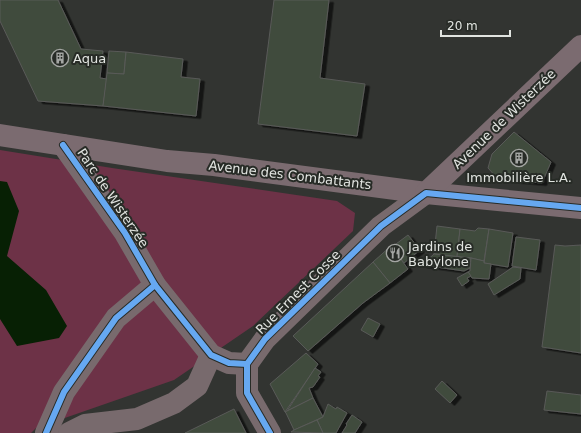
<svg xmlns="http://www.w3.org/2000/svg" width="581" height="433" font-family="'DejaVu Sans',sans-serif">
  <defs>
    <filter id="shadow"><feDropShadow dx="4.5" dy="2.5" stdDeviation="0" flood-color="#0009"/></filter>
  </defs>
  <rect width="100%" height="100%" fill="#323431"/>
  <path fill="#6d3247" d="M0,150L112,168L337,201L355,213L353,231L253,326L174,380L36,428L31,433H0Z"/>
  <path fill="#072004" d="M0,181L7,182L19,211L7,256L46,290L67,326L59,338L17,346L0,319Z"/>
  <g fill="#404b3d" stroke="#595a58" filter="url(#shadow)">
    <path d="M0,0H58L81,49L103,51L100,78L107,79L103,106L38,101L0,21Z"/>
    <path d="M274,0H329L320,78L365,84L357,136L258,124Z"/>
    <path d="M109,51L126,52L124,74L107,73Z"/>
    <path d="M126,52L183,59L181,77L200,79L196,116L103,106L107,73L124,74Z"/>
    <path d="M514,132L551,162L542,183L498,179L488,168L492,154Z"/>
    <path d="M437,226L460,229L457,257L434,254Z"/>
    <path d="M478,228L489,229L484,261L471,258L457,257L460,229L475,231Z"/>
    <path d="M489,229L513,233L508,267L484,263Z"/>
    <path d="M408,235L420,250L404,263L392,247Z"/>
    <path d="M516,237L540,240L536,270L512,266Z"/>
    <path d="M555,245L565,246L581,245V353L542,347Z"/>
    <path d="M391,246L408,269L390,283L373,262Z"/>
    <path d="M434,254L471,258L470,268L464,271L422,265Z"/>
    <path d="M471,258L484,261V263L491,264L489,279L472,278L468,272L470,271Z"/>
    <path d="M373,262L390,283L363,303L308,351L293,336Z"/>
    <path d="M513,267L521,268L520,279L494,295L488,284Z"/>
    <path d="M468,272L471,276L467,278L469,281L462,286L457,278Z"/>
    <path d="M368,318L380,324L373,337L361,330Z"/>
    <path d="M306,353L318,364L285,412L270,384Z"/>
    <path d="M315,368L321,372L318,376L320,377L313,387L309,388L313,398L287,411Z"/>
    <path d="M442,381L457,395L450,403L435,389Z"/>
    <path d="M547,391L581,395V414L544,410Z"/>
    <path d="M313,398L323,417L294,430L286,413L285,412Z"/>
    <path d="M328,404L336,409L337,407L347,413L336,433H323L317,420L323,417Z"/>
    <path d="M234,409L246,433H185Z"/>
    <path d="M352,415L362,422L355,433H342L347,425L346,424Z"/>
    <path d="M317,420L323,433L291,432L294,430Z"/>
  </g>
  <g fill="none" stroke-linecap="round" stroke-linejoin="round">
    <g stroke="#786a6d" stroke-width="22">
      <path d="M63,145L125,233L155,285L211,355L229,363L247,364"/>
      <path d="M46,433L64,392L116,318L155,285"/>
      <path d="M69,433L85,425L137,419L174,403L197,386L211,355"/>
      <path d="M270,433L247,393V364L265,339L381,226L426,193"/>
    </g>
    <g stroke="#7b6b70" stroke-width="22">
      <path d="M0,135L167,161L214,165L426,193L581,208"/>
      <path d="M426,193L581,46"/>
    </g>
    <defs>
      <g id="cycleway">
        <path d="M63,145L125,233L155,285L211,355L229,363L247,364"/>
        <path d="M46,433L64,392L116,318L155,285"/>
        <path d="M270,433L247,393V364L265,339L381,226L426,193L581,208"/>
      </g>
    </defs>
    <use href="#cycleway" stroke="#272b26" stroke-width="8"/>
    <use href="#cycleway" stroke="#66a8f1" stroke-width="6"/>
  </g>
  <defs>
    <symbol id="building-ring" viewBox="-11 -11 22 22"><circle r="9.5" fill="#272b26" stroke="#a4a6a3" stroke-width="1.5"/><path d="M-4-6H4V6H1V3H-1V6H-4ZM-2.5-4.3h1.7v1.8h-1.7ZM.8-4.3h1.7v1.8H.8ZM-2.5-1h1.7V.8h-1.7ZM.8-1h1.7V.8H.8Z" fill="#a4a6a3"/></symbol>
    <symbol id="restaurant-ring" viewBox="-11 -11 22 22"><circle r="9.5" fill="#272b26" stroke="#a4a6a3" stroke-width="1.5"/><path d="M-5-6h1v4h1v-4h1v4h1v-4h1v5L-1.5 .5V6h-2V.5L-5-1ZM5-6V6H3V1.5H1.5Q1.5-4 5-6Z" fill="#a4a6a3"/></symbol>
  </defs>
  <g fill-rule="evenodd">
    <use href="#building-ring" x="50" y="48" width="20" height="20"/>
    <use href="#building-ring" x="509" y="148" width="20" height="20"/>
    <use href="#restaurant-ring" x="385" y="243" width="20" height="20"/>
  </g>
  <g text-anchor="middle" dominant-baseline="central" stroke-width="4" stroke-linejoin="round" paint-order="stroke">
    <g font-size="13" fill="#e1e4e0" stroke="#272b26" text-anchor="start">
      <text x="73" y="58">Aqua</text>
      <text x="519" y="177" text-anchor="middle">Immobilière L.A.</text>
      <text x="408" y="246">Jardins de<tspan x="408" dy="15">Babylone</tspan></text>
    </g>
    <g font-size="13" fill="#e1e4e0" stroke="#272b26">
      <text transform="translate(504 119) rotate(-44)">Avenue de Wisterzée</text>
      <text transform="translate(290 175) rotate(7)">Avenue des Combattants</text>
      <text transform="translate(113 198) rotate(56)">Parc de Wisterzée</text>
      <text transform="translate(298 292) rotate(-45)">Rue Ernest Cosse</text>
    </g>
  </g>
  <path d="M441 30v6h69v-6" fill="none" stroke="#e1e4e0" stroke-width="2"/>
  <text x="447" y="30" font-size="12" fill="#e1e4e0" stroke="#272b26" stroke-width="3" paint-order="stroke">20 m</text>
</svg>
